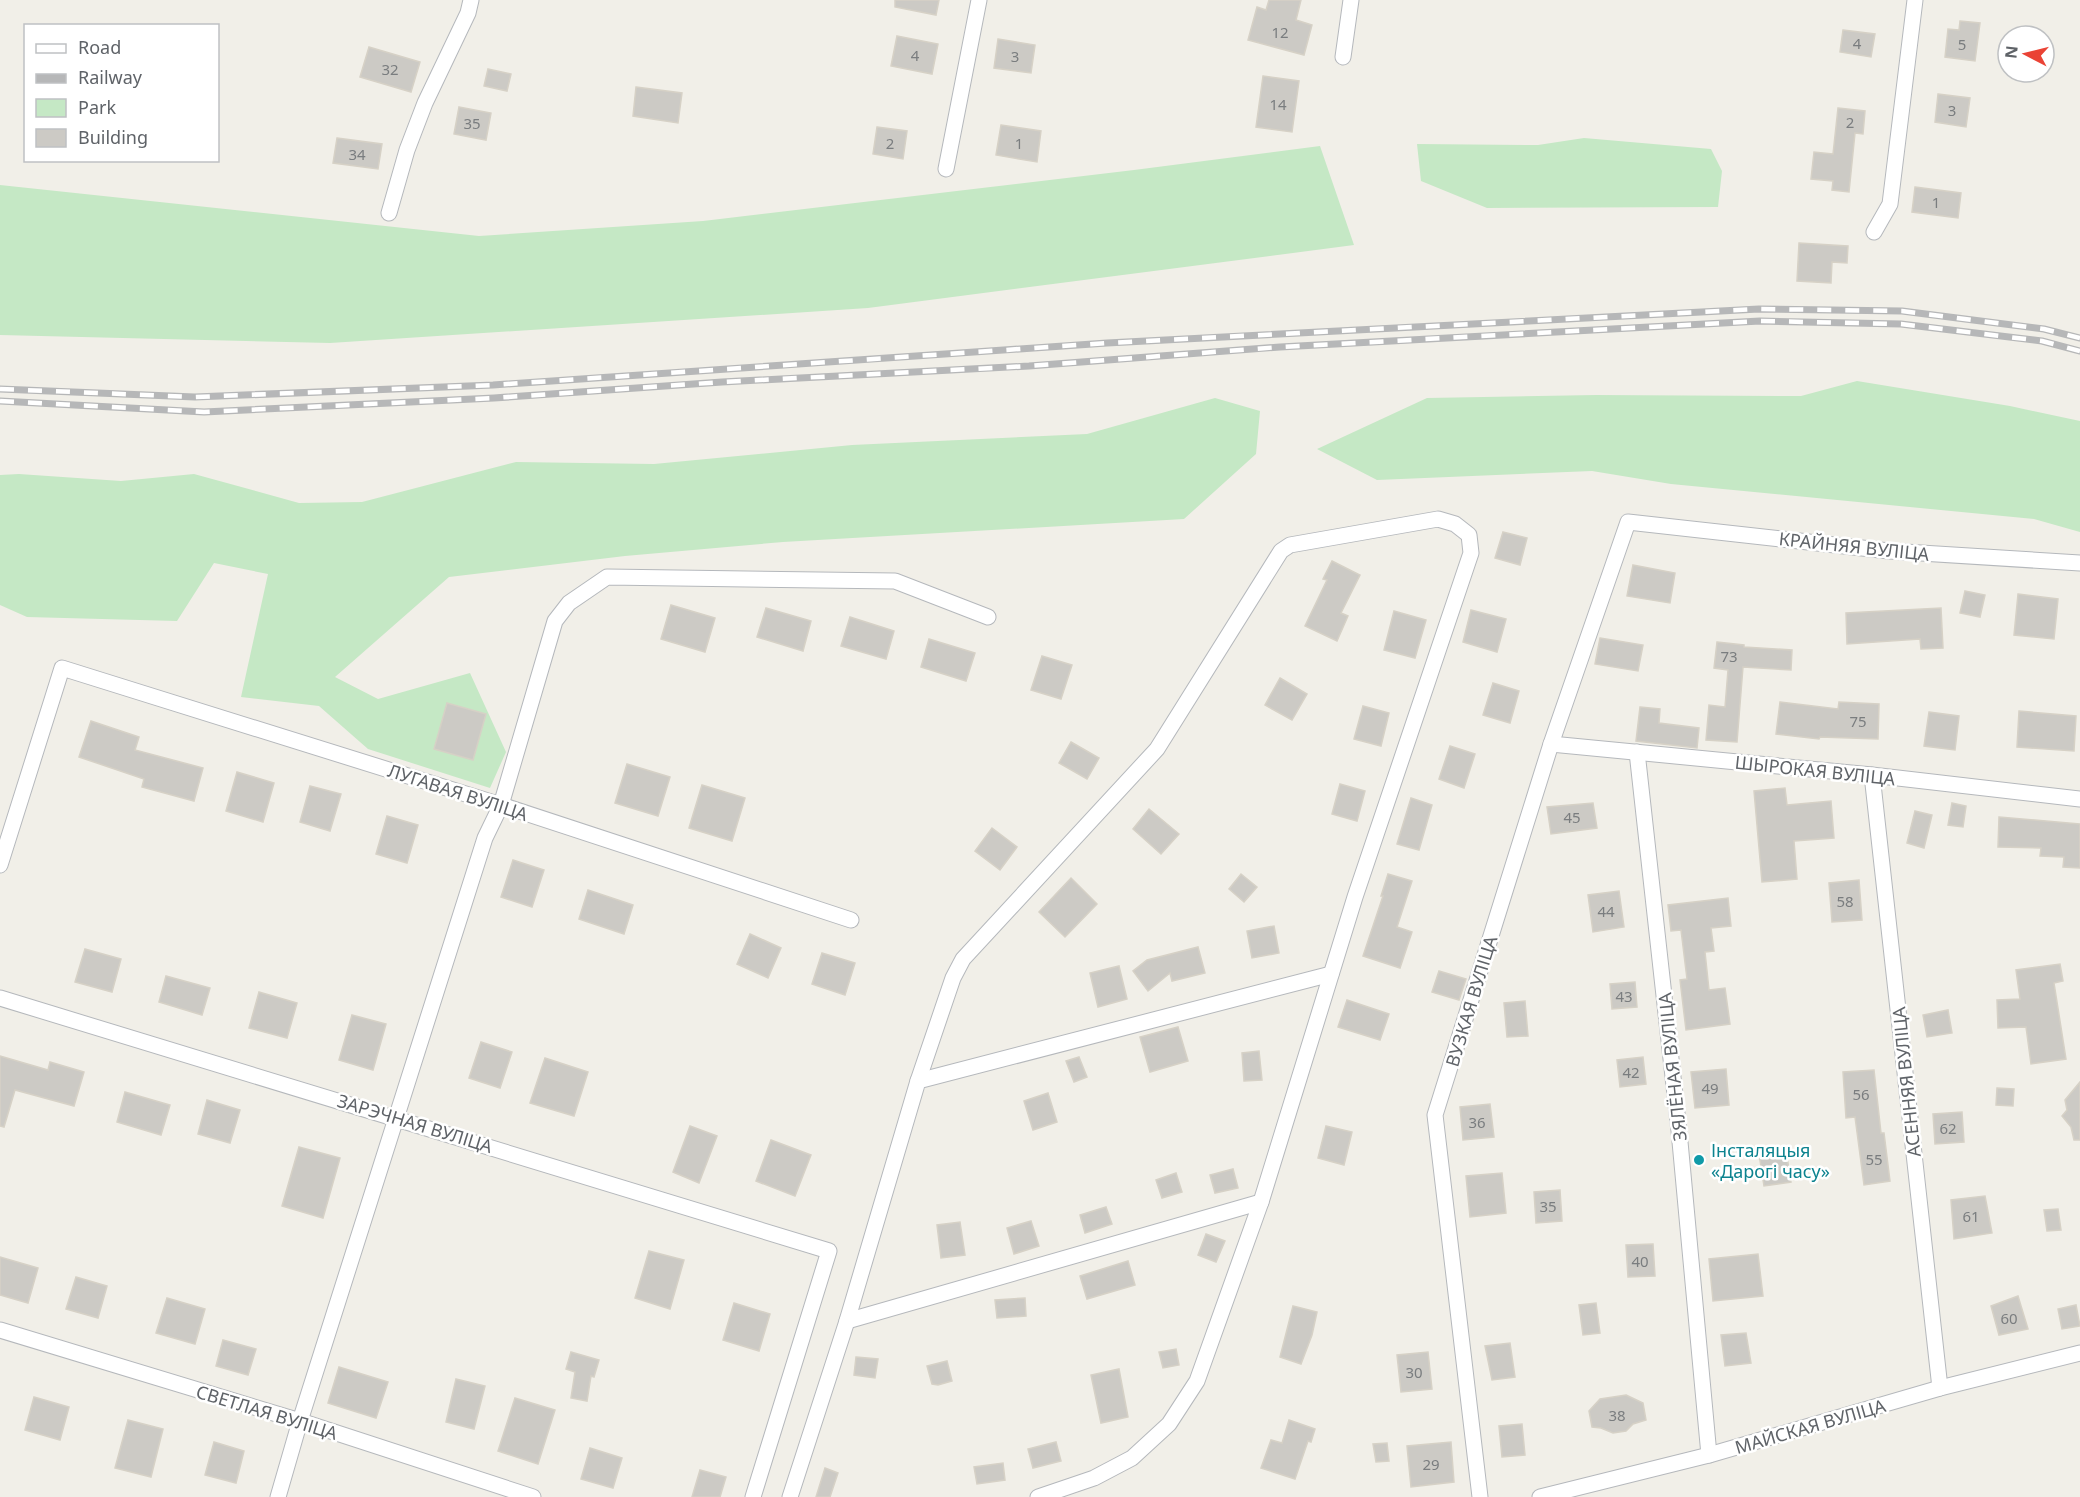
<svg xmlns="http://www.w3.org/2000/svg" width="2080" height="1497" font-family="'Noto Sans',sans-serif">
  <rect width="100%" height="100%" fill="#f1efe8"/>
  <g fill="#c5e8c5">
    <path d="M1584,138L1711,149L1722,171L1718,207L1487,208L1421,181L1417,144L1538,145Z"/>
    <path d="M1320,146L1354,245L868,308L330,343L0,335V185L479,236L703,221L1134,170Z"/>
    <path d="M1857,381L2010,406L2080,421V532L2034,519L1671,484L1592,471L1377,480L1317,449L1427,398L1596,395L1801,396Z"/>
    <path d="M1215,398L1260,411L1256,454L1184,519L783,542L625,556L449,577L335,677L378,699L470,673L506,752L490,788L368,749L319,706L241,697L268,574L214,563L177,621L27,617L0,605V475L19,474L121,481L194,474L299,503L362,502L516,462L654,464L852,445L1087,434Z"/>
  </g>
  <g fill="#cccac5" stroke="#d6d1c6" stroke-width="1.5">
    <path d="M895,0H939L936,15L895,7Z"/>
    <path d="M1269,0H1301L1296,20L1312,25L1304,55L1248,40L1257,7L1266,10Z"/>
    <path d="M1960,21L1980,23L1975,61L1945,57L1948,29L1959,30Z"/>
    <path d="M1843,30L1875,34L1871,57L1840,52Z"/>
    <path d="M897,36L938,44L932,74L891,66Z"/>
    <path d="M998,39L1035,45L1031,73L994,68Z"/>
    <path d="M369,47L420,62L411,92L360,77Z"/>
    <path d="M488,69L511,74L507,91L484,86Z"/>
    <path d="M1263,76L1299,81L1292,132L1256,127Z"/>
    <path d="M636,87L682,93L678,123L633,116Z"/>
    <path d="M1938,94L1970,98L1966,127L1935,122Z"/>
    <path d="M459,107L491,113L486,140L454,134Z"/>
    <path d="M1838,108L1865,111L1863,134L1855,133L1849,192L1832,190L1833,181L1811,179L1814,152L1833,154Z"/>
    <path d="M1001,125L1041,131L1037,162L996,155Z"/>
    <path d="M877,127L907,131L903,159L873,154Z"/>
    <path d="M337,138L382,144L378,169L333,163Z"/>
    <path d="M1915,187L1961,193L1958,218L1912,212Z"/>
    <path d="M1799,243L1848,246L1847,263L1832,262L1831,283L1797,281Z"/>
    <path d="M1503,532L1527,538L1520,565L1495,558Z"/>
    <path d="M1332,561L1360,575L1341,613L1348,616L1337,641L1305,626L1327,580L1323,579Z"/>
    <path d="M1633,565L1675,573L1670,603L1627,596Z"/>
    <path d="M1965,591L1985,595L1980,617L1960,613Z"/>
    <path d="M2018,594L2058,599L2054,639L2014,635Z"/>
    <path d="M671,605L715,618L705,652L661,639Z"/>
    <path d="M766,608L811,621L803,651L757,637Z"/>
    <path d="M1941,608L1943,648L1921,649L1920,639L1847,644L1846,613Z"/>
    <path d="M1471,610L1506,619L1497,652L1463,642Z"/>
    <path d="M1394,611L1426,620L1415,658L1384,650Z"/>
    <path d="M850,617L894,631L886,659L841,646Z"/>
    <path d="M1600,638L1643,645L1638,671L1595,664Z"/>
    <path d="M929,639L975,653L966,681L921,667Z"/>
    <path d="M1717,642L1744,645V647L1792,650L1791,670L1743,667L1737,742L1706,740L1709,705L1725,707L1728,670L1714,668Z"/>
    <path d="M1042,656L1072,665L1061,699L1031,690Z"/>
    <path d="M1280,678L1307,694L1292,720L1265,705Z"/>
    <path d="M1493,683L1519,691L1510,723L1483,715Z"/>
    <path d="M1780,702L1838,709L1839,702L1879,704L1878,739L1820,737L1819,739L1776,734Z"/>
    <path d="M447,703L486,714L473,760L434,749Z"/>
    <path d="M1363,706L1389,713L1381,746L1354,739Z"/>
    <path d="M1640,707L1660,709L1659,723L1699,728L1697,748L1636,741Z"/>
    <path d="M2019,711L2076,716L2074,751L2017,747Z"/>
    <path d="M1929,712L1959,716L1955,750L1924,746Z"/>
    <path d="M91,721L139,737L135,750L203,768L194,801L142,787L144,779L79,757Z"/>
    <path d="M1071,742L1099,758L1087,779L1059,763Z"/>
    <path d="M1450,746L1475,754L1464,788L1439,779Z"/>
    <path d="M627,764L670,777L658,816L615,803Z"/>
    <path d="M237,772L274,783L263,822L226,811Z"/>
    <path d="M1340,784L1365,791L1357,821L1332,814Z"/>
    <path d="M702,785L745,798L732,841L689,828Z"/>
    <path d="M310,786L341,794L330,831L300,822Z"/>
    <path d="M1785,788L1787,805L1831,801L1834,838L1794,841L1797,879L1762,882L1754,791Z"/>
    <path d="M1411,798L1432,805L1419,850L1397,844Z"/>
    <path d="M1593,803L1597,828L1551,834L1547,807Z"/>
    <path d="M1952,803L1966,806L1963,827L1948,825Z"/>
    <path d="M1149,809L1179,834L1161,854L1133,829Z"/>
    <path d="M1915,811L1932,815L1924,848L1907,843Z"/>
    <path d="M387,816L418,825L407,863L376,854Z"/>
    <path d="M1999,817L2080,824V868L2063,867L2064,857L2040,856L2041,848L1998,847Z"/>
    <path d="M992,828L1017,847L1000,870L975,851Z"/>
    <path d="M513,860L544,870L532,907L501,897Z"/>
    <path d="M1241,874L1257,887L1244,902L1229,889Z"/>
    <path d="M1388,874L1412,881L1397,927L1412,932L1400,968L1363,956L1383,896H1381Z"/>
    <path d="M1071,878L1097,904L1065,937L1039,912Z"/>
    <path d="M1859,880L1862,920L1832,922L1829,883Z"/>
    <path d="M588,890L633,905L624,934L579,919Z"/>
    <path d="M1619,891L1624,927L1593,932L1588,895Z"/>
    <path d="M1728,898L1731,926L1711,928L1714,951L1705,952L1709,990L1725,988L1730,1024L1686,1030L1680,980L1687,979L1681,930L1671,931L1668,905Z"/>
    <path d="M1274,926L1279,953L1252,958L1247,931Z"/>
    <path d="M750,934L781,948L768,978L737,964Z"/>
    <path d="M1198,947L1205,973L1172,981L1170,973L1148,991L1133,971L1147,960Z"/>
    <path d="M85,949L121,959L112,992L75,982Z"/>
    <path d="M822,953L855,963L845,995L812,984Z"/>
    <path d="M2060,964L2063,981L2054,983L2066,1059L2031,1064L2026,1027L1998,1028L1997,1000L2020,999L2016,970Z"/>
    <path d="M1119,966L1127,999L1098,1007L1090,973Z"/>
    <path d="M1439,971L1466,979L1459,1000L1432,992Z"/>
    <path d="M166,976L210,988L202,1015L159,1002Z"/>
    <path d="M1635,982L1637,1007L1612,1009L1610,984Z"/>
    <path d="M259,992L297,1003L287,1038L249,1028Z"/>
    <path d="M1347,1000L1389,1014L1380,1040L1338,1027Z"/>
    <path d="M1525,1001L1528,1036L1507,1037L1504,1003Z"/>
    <path d="M1948,1010L1952,1033L1927,1037L1923,1015Z"/>
    <path d="M352,1015L386,1024L373,1070L339,1060Z"/>
    <path d="M1178,1027L1188,1061L1150,1072L1140,1037Z"/>
    <path d="M481,1042L512,1052L500,1088L469,1078Z"/>
    <path d="M1259,1051L1262,1080L1244,1081L1242,1053Z"/>
    <path d="M0,1056L48,1070L50,1062L84,1072L74,1106L15,1090L4,1127L0,1126Z"/>
    <path d="M1079,1057L1087,1077L1074,1082L1066,1061Z"/>
    <path d="M1643,1057L1646,1084L1620,1087L1617,1060Z"/>
    <path d="M545,1058L588,1072L574,1116L530,1103Z"/>
    <path d="M1726,1069L1729,1105L1695,1108L1691,1072Z"/>
    <path d="M1874,1070L1881,1133H1884L1890,1181L1864,1185L1855,1117L1846,1118L1843,1072Z"/>
    <path d="M2080,1082V1140H2074L2071,1127L2062,1116L2067,1110L2065,1100Z"/>
    <path d="M1997,1088L2014,1089L2013,1106L1996,1105Z"/>
    <path d="M125,1092L170,1105L161,1135L117,1122Z"/>
    <path d="M1048,1093L1057,1122L1033,1130L1024,1101Z"/>
    <path d="M207,1100L240,1110L230,1143L198,1134Z"/>
    <path d="M1490,1104L1494,1137L1463,1140L1460,1107Z"/>
    <path d="M1962,1112L1964,1142L1935,1144L1933,1114Z"/>
    <path d="M690,1126L717,1136L699,1183L673,1172Z"/>
    <path d="M1326,1126L1352,1132L1344,1165L1318,1158Z"/>
    <path d="M771,1140L811,1155L795,1196L756,1181Z"/>
    <path d="M299,1147L340,1158L323,1218L282,1206Z"/>
    <path d="M1786,1150L1791,1182L1764,1186L1759,1154Z"/>
    <path d="M1233,1169L1238,1188L1215,1193L1210,1175Z"/>
    <path d="M1176,1173L1182,1192L1162,1198L1156,1180Z"/>
    <path d="M1502,1173L1506,1213L1470,1217L1466,1176Z"/>
    <path d="M1560,1190L1562,1221L1536,1223L1534,1192Z"/>
    <path d="M1985,1196L1992,1233L1954,1239L1951,1200Z"/>
    <path d="M1106,1207L1112,1224L1085,1233L1080,1215Z"/>
    <path d="M2058,1209L2061,1230L2047,1231L2044,1210Z"/>
    <path d="M1031,1221L1039,1246L1014,1254L1007,1228Z"/>
    <path d="M960,1222L965,1255L941,1258L937,1225Z"/>
    <path d="M1206,1234L1225,1241L1216,1262L1198,1255Z"/>
    <path d="M1653,1244L1655,1276L1628,1277L1626,1245Z"/>
    <path d="M649,1251L684,1260L670,1309L635,1298Z"/>
    <path d="M1758,1254L1763,1296L1713,1301L1709,1259Z"/>
    <path d="M0,1257L38,1268L28,1303L0,1295Z"/>
    <path d="M1128,1261L1135,1285L1087,1299L1080,1276Z"/>
    <path d="M76,1277L107,1286L98,1318L66,1309Z"/>
    <path d="M2018,1296L2028,1329L1999,1335L1991,1306Z"/>
    <path d="M167,1298L205,1309L195,1344L156,1333Z"/>
    <path d="M1025,1298L1026,1316L997,1318L995,1300Z"/>
    <path d="M734,1303L770,1314L759,1351L723,1340Z"/>
    <path d="M1596,1303L1600,1333L1583,1335L1579,1305Z"/>
    <path d="M2076,1305L2080,1326L2062,1329L2058,1309Z"/>
    <path d="M1293,1306L1317,1312L1312,1335L1301,1364L1280,1357Z"/>
    <path d="M1746,1333L1751,1363L1725,1366L1721,1335Z"/>
    <path d="M223,1340L256,1349L248,1375L216,1366Z"/>
    <path d="M1510,1343L1515,1377L1492,1380L1485,1346Z"/>
    <path d="M1176,1349L1179,1365L1163,1368L1159,1352Z"/>
    <path d="M571,1352L599,1360L594,1377L591,1376L587,1401L571,1398L575,1372L566,1369Z"/>
    <path d="M1428,1352L1432,1389L1401,1392L1397,1355Z"/>
    <path d="M856,1357L878,1359L875,1378L854,1375Z"/>
    <path d="M947,1361L952,1381L938,1385L932,1384L927,1366Z"/>
    <path d="M339,1367L388,1382L376,1418L328,1403Z"/>
    <path d="M1119,1369L1128,1417L1101,1423L1091,1375Z"/>
    <path d="M456,1379L485,1386L474,1429L446,1422Z"/>
    <path d="M1626,1395L1643,1403L1646,1420L1633,1424L1626,1431L1613,1433L1601,1428L1592,1427L1589,1411L1600,1399Z"/>
    <path d="M34,1397L69,1407L60,1440L25,1430Z"/>
    <path d="M515,1398L555,1410L538,1464L498,1451Z"/>
    <path d="M128,1420L163,1429L151,1477L115,1468Z"/>
    <path d="M1289,1420L1315,1429L1311,1442L1308,1441L1295,1479L1261,1468L1271,1440L1282,1443Z"/>
    <path d="M1522,1424L1525,1455L1502,1457L1499,1426Z"/>
    <path d="M214,1442L244,1451L236,1483L205,1475Z"/>
    <path d="M1056,1442L1061,1461L1033,1468L1028,1449Z"/>
    <path d="M1451,1442L1454,1482L1411,1487L1407,1446Z"/>
    <path d="M1387,1443L1389,1461L1376,1462L1373,1444Z"/>
    <path d="M590,1448L622,1458L613,1488L581,1479Z"/>
    <path d="M1003,1463L1005,1480L977,1484L974,1467Z"/>
    <path d="M825,1468L838,1473L830,1497H816Z"/>
    <path d="M700,1470L726,1477L720,1497H692Z"/>
  </g>
  <g fill="none" stroke-linecap="round" stroke-linejoin="round">
    <defs>
      <g id="minor">
        <path d="M1343,57L1351,0"/>
        <path d="M946,169L979,0"/>
        <path d="M389,213L407,150L425,103L468,13L471,0"/>
        <path d="M1874,232L1890,204L1915,0"/>
        <path d="M1551,744L1872,775L2080,799"/>
        <path d="M1637,752L1679,1131L1709,1455"/>
        <path d="M1872,775L1940,1388"/>
        <path d="M0,865L62,668L501,805L851,920"/>
        <path d="M0,998L829,1251L753,1497"/>
        <path d="M918,1081L953,978L963,959L1157,749L1281,551L1290,545L1438,519L1455,524L1469,535L1471,553L1355,897L1261,1202L1197,1381L1169,1424L1132,1458L1094,1478L1038,1497"/>
        <path d="M847,1321L1261,1202"/>
        <path d="M0,1330L300,1421L533,1497"/>
        <path d="M278,1497L300,1421L485,838L501,805L555,621L569,603L607,577L895,581L988,617"/>
        <path d="M790,1497L847,1321L918,1081L1331,974"/>
        <path d="M1480,1497L1435,1115L1551,744L1628,522L1889,551L2080,563"/>
        <path d="M1540,1497L1709,1455L1940,1388L2080,1353"/>
      </g>
    </defs>
    <use href="#minor" stroke="#b5b8bc" stroke-width="17"/>
    <use href="#minor" stroke="#fff" stroke-width="15"/>
    <defs>
      <g id="rail">
        <path d="M0,389L195,397L493,385L1107,343L1759,309L1902,311L2044,329L2080,338"/>
        <path d="M0,401L204,412L494,398L722,382L1029,366L1280,347L1760,321L1901,324L2042,341L2080,351"/>
      </g>
    </defs>
    <use href="#rail" stroke="#b6b7b8" stroke-width="7"/>
    <use href="#rail" stroke="#fff" stroke-width="4.5" stroke-dasharray="14" stroke-linecap="butt"/>
  </g>
  <circle fill="#0f9aa8" stroke="#fff" stroke-width="2" cx="1699" cy="1160" r="6"/>
  <g text-anchor="middle" dominant-baseline="central" stroke-width="5" stroke-linejoin="round" paint-order="stroke">
    <g font-size="15" fill="#7a7d7f">
      <text x="1280" y="32">12</text>
      <text x="1857" y="43">4</text>
      <text x="1962" y="44">5</text>
      <text x="915" y="55">4</text>
      <text x="1015" y="56">3</text>
      <text x="390" y="69">32</text>
      <text x="1278" y="104">14</text>
      <text x="1952" y="110">3</text>
      <text x="1850" y="122">2</text>
      <text x="472" y="123">35</text>
      <text x="890" y="143">2</text>
      <text x="1019" y="143">1</text>
      <text x="357" y="154">34</text>
      <text x="1936" y="202">1</text>
      <text x="1729" y="656">73</text>
      <text x="1858" y="721">75</text>
      <text x="1572" y="817">45</text>
      <text x="1845" y="901">58</text>
      <text x="1606" y="911">44</text>
      <text x="1624" y="996">43</text>
      <text x="1631" y="1072">42</text>
      <text x="1710" y="1088">49</text>
      <text x="1861" y="1094">56</text>
      <text x="1477" y="1122">36</text>
      <text x="1948" y="1128">62</text>
      <text x="1874" y="1159">55</text>
      <text x="1548" y="1206">35</text>
      <text x="1971" y="1216">61</text>
      <text x="1640" y="1261">40</text>
      <text x="2009" y="1318">60</text>
      <text x="1414" y="1372">30</text>
      <text x="1617" y="1415">38</text>
      <text x="1431" y="1464">29</text>
    </g>
    <g font-size="18" fill="#5f6368" stroke="#fff">
      <text transform="translate(1854 546) rotate(6)">КРАЙНЯЯ ВУЛІЦА</text>
      <text transform="translate(1815 770) rotate(6)">ШЫРОКАЯ ВУЛІЦА</text>
      <text transform="translate(458 792) rotate(18)">ЛУГАВАЯ ВУЛІЦА</text>
      <text transform="translate(1471 1001) rotate(-73)">ВУЗКАЯ ВУЛІЦА</text>
      <text transform="translate(1672 1067) rotate(-96)">ЗЯЛЁНАЯ ВУЛІЦА</text>
      <text transform="translate(1906 1082) rotate(-96)">АСЕННЯЯ ВУЛІЦА</text>
      <text transform="translate(415 1123) rotate(17)">ЗАРЭЧНАЯ ВУЛІЦА</text>
      <text transform="translate(267 1412) rotate(17)">СВЕТЛАЯ ВУЛІЦА</text>
      <text transform="translate(1810 1426) rotate(-16)">МАЙСКАЯ ВУЛІЦА</text>
    </g>
    <g font-size="18" fill="#0d838f" stroke="#fff" text-anchor="start">
      <text x="1711" y="1150">Інсталяцыя<tspan x="1711" dy="21">«Дарогі часу»</tspan></text>
    </g>
  </g>
  <rect x="24" y="24" width="195" height="138" fill="#ffffff" stroke="#bfc1c3" stroke-width="1.5"/>
  <rect x="36" y="44" width="30" height="9" fill="#ffffff" stroke="#bfc1c3" stroke-width="1.5"/>
  <text x="78" y="54" font-size="18" fill="#5f6368">Road</text>
  <rect x="36" y="74" width="30" height="9" fill="#b6b7b8" stroke="#bfc1c3" stroke-width="1.5"/>
  <text x="78" y="84" font-size="18" fill="#5f6368">Railway</text>
  <rect x="36" y="99" width="30" height="18" fill="#c5e8c5" stroke="#bfc1c3" stroke-width="1.5"/>
  <text x="78" y="114" font-size="18" fill="#5f6368">Park</text>
  <rect x="36" y="129" width="30" height="18" fill="#cccac5" stroke="#bfc1c3" stroke-width="1.5"/>
  <text x="78" y="144" font-size="18" fill="#5f6368">Building</text>
  <g transform="translate(2026 54) rotate(277)"><circle r="28" fill="#ffffff" stroke="#bfc1c3" stroke-width="1.5"/>
  <path d="M0-4.5L10 22L0 15L-10 22Z" fill="#ea4335"/>
  <text y="-9" font-size="16" font-weight="bold" text-anchor="middle" fill="#5f6368">N</text>
  </g>
</svg>
